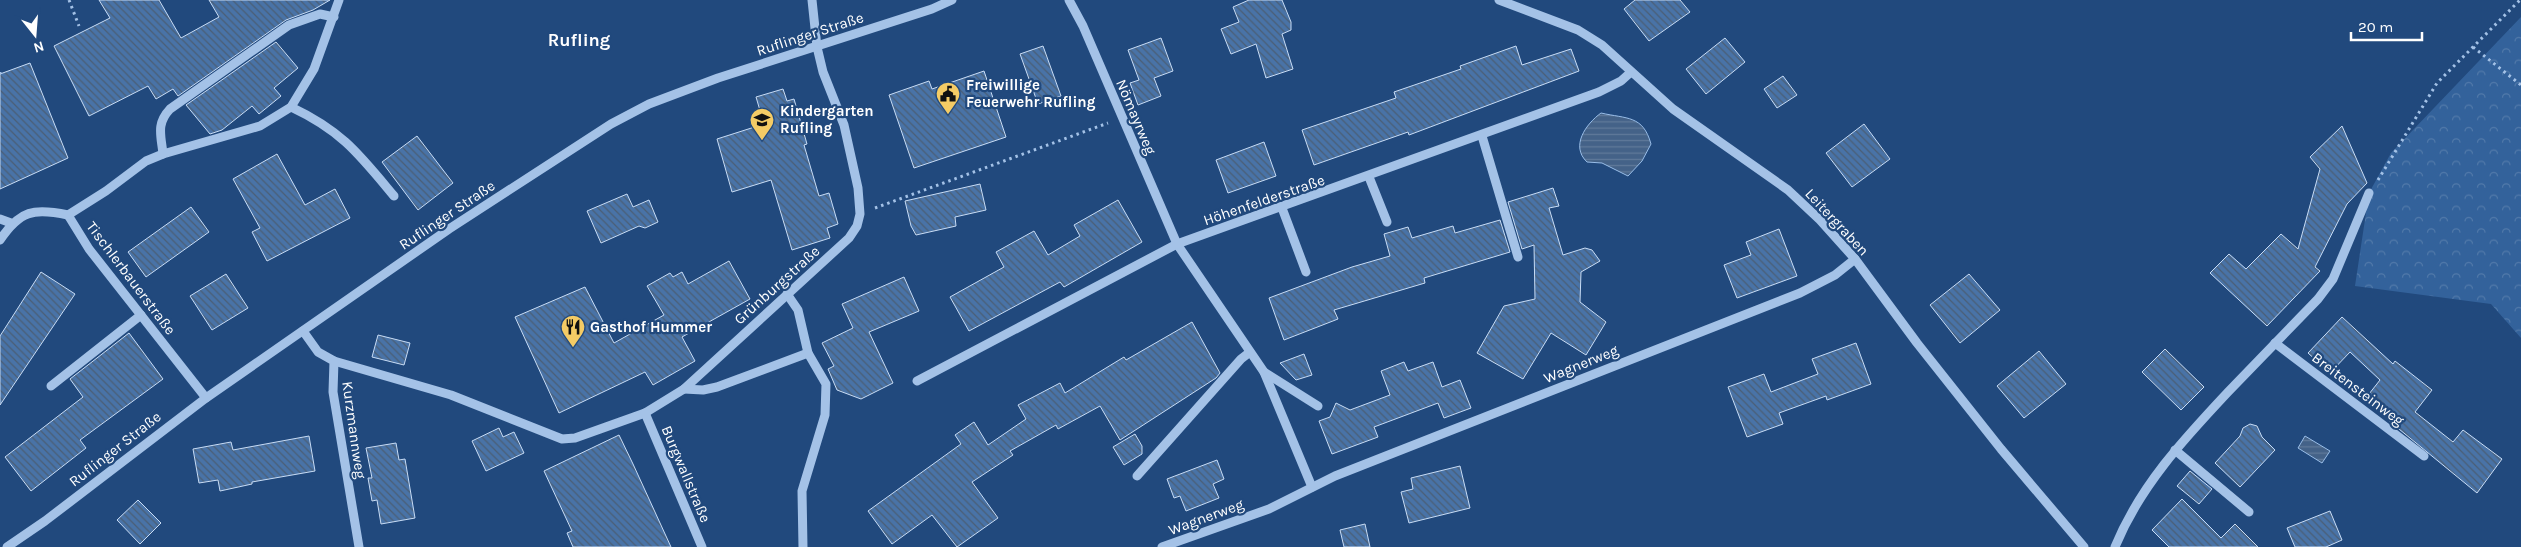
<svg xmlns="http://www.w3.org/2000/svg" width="2521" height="547" font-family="Karla,sans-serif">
  <defs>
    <pattern id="forest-crowns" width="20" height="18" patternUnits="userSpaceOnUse" patternTransform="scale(1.25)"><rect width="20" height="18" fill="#33629b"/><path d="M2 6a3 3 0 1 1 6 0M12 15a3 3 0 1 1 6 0" fill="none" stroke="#527aaa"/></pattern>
    <pattern id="water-rules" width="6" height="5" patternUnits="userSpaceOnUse" patternTransform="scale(1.25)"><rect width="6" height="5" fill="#446288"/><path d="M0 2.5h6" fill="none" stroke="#607a9a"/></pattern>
    <pattern id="building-back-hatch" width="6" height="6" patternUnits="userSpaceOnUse" patternTransform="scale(1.25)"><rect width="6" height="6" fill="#4973a7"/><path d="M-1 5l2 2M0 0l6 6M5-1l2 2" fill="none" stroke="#4b5e75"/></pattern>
  </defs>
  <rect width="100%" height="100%" fill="#21497d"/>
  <path fill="url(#forest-crowns)" d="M2521,17V338L2491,304L2355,286L2369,193L2391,153Z"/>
  <g fill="url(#water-rules)" stroke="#98bde8">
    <path d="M1601,113C1627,119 1643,115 1651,144L1642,161L1628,176L1602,163L1587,162C1570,146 1586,124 1601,113Z"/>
    <path d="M2305,436L2330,451L2322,463L2298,448Z"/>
  </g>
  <g fill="url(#building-back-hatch)" stroke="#c8dcf5">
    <path d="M99,0H159L181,38L219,17L209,0H330L313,10L286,20L178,96L173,89L156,99L148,86L89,116L54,46L110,18Z"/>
    <path d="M1249,0H1282L1291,22V30L1282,34L1293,69L1266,78L1256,44L1231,54L1221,29L1239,22L1233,7Z"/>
    <path d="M1635,0H1680L1690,12L1649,41L1624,9Z"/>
    <path d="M1161,38L1173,71L1154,78L1161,96L1138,105L1130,83L1139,80L1128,50Z"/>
    <path d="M1725,38L1745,62L1706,94L1686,69Z"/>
    <path d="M276,42L298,68L274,88L281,96L259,114L252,106L222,130L210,134L186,105Z"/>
    <path d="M1043,46L1061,96L1038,104L1020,54Z"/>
    <path d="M1516,46L1522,65L1571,49L1579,71L1409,135L1408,132L1314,165L1302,130L1396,98L1394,92L1461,69L1460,66Z"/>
    <path d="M30,63L68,158L0,189V74Z"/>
    <path d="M984,71L1006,137L914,168L889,95L929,81L932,89Z"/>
    <path d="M1783,76L1797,95L1777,108L1764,89Z"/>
    <path d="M783,89L787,101L794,99L807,144L804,145L819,196L829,193L838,224L827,228L830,238L792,250L771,180L732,192L717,139L764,124L756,97Z"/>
    <path d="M1864,124L1890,159L1852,187L1826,153Z"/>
    <path d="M2342,126L2367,183L2347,204L2315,267L2320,271L2267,326L2210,273L2229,254L2246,269L2281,234L2298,249L2320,169L2310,157Z"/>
    <path d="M417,136L453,183L418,210L382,162Z"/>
    <path d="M1264,142L1276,176L1228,193L1216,160Z"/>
    <path d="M277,154L305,205L335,189L350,218L267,261L252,232L260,228L233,179Z"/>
    <path d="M980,184L986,210L955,217L956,226L916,235L911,226L905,201Z"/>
    <path d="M1553,188L1559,206L1549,208L1563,255L1585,248L1592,250L1600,261L1581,272L1580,302L1606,322L1586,355L1551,333L1523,379L1477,353L1504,306L1535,299L1534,245L1522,249L1508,202Z"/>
    <path d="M627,194L633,207L649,200L658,222L645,228L639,226L601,243L587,211Z"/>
    <path d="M1118,200L1142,242L1064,287L1060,282L969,331L950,297L1004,267L996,252L1034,231L1048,255L1080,236L1074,225Z"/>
    <path d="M191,207L209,232L146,277L128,252Z"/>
    <path d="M1500,220L1510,252L1424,278L1425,283L1334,310L1338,319L1284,340L1269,298L1352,267L1390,256L1384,234L1408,227L1412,238L1453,226L1455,233Z"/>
    <path d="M1779,229L1797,276L1737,298L1724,265L1751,255L1746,242Z"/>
    <path d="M729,261L750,299L682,337L695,361L653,385L645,372L559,413L515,317L585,287L614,343L664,315L647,286L670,273L673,277L682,272L688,284Z"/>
    <path d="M41,272L75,294L0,405V336Z"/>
    <path d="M226,274L248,308L212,330L190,296Z"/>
    <path d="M1969,274L2000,310L1960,343L1930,305Z"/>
    <path d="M904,277L919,311L869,332L893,383L861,399L837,390L828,369L834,366L822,343L853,328L842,304Z"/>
    <path d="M2342,317L2393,364L2395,361L2432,390L2415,412L2453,442L2463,430L2502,459L2477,493L2388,420L2393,413L2369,394L2380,380L2350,352L2330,373L2308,353Z"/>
    <path d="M1192,322L1220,373L1216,378L1120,440L1100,406L1058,429L1056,425L1010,451L1013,455L972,482L998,518L957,547L932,515L892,544L868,511L961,444L955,435L974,422L988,445L1026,419L1018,405L1060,383L1065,393L1124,357L1126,360Z"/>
    <path d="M129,333L163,379L80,440L86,448L31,491L5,457L83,397L70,379Z"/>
    <path d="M378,335L410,343L404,365L372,357Z"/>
    <path d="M1856,343L1871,384L1827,400L1826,396L1779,413L1783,424L1747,437L1728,387L1764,374L1771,392L1818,374L1812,359Z"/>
    <path d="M2165,349L2204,387L2181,410L2142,372Z"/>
    <path d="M2039,351L2066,384L2024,418L1997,386Z"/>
    <path d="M1304,354L1312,375L1296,380L1280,363Z"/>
    <path d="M1404,362L1408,371L1433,362L1442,387L1460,380L1471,408L1444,418L1438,403L1374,427L1378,437L1332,454L1319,421L1330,417L1336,403L1350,410L1390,395L1381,371Z"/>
    <path d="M2250,424L2257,426L2262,437L2275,450L2240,487L2215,463L2240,436L2243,428Z"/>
    <path d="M499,428L503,437L514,432L524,453L486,471L472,441Z"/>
    <path d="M1135,434L1142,446V454L1124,465L1113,447Z"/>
    <path d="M619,435L633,464L671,547H573L567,533L572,531L544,471Z"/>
    <path d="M309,436L315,471L252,482V484L220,491L218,480L199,483L193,449L231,442L233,450Z"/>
    <path d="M396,443L399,460L405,459L415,518L381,524L377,500L372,501L368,478H372L366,448Z"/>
    <path d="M1217,460L1224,479L1213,484L1219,498L1186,511L1180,496L1174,498L1167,479Z"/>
    <path d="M1460,466L1470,508L1409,523L1401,492L1413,489L1411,478Z"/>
    <path d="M2190,471L2212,489L2199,504L2177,486Z"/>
    <path d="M2182,499L2221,538L2235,524L2258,547H2169L2152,530Z"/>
    <path d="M138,500L161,523L140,544L117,520Z"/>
    <path d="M2330,511L2342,540L2326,547H2295L2287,528Z"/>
    <path d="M1365,524L1370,547H1344L1340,530Z"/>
  </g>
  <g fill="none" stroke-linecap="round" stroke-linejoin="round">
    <g stroke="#a4c2e7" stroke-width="3" stroke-dasharray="2.5 4" stroke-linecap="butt">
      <path d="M69,0L79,26"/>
      <path d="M2473,47L2521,85"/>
      <path d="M0,72V74"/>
      <path d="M2378,180L2437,83L2520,0"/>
      <path d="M875,208L1108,123"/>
    </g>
    <g stroke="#a4c2e7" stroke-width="9">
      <path d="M1069,0L1083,26L1177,244L1264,372L1312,487"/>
      <path d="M1499,0L1578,30L1602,45L1673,109L1788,190L1820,220L1855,259L1917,343L2001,449L2084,547"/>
      <path d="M291,107C342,131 359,154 394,196"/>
      <path d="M1482,136L1518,257"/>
      <path d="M163,154C161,135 156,124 170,109L289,25L320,14L334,17"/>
      <path d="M1369,177L1387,222"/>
      <path d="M1282,208L1306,272"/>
      <path d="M0,219L11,223"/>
      <path d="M0,240C20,210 34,208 68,215"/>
      <path d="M787,294L798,310L808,353L826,384L825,415L802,491L803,547"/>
      <path d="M303,331L318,352L334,361L333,392L359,547"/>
      <path d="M2275,343L2424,456"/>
      <path d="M334,361L451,395L562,439L575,438L645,413L684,389L849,238L857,226L860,214L858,188L844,125L823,72L817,47L812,0"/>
      <path d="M1264,372L1318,406"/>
      <path d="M917,381L1177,244L1599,92L1621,81L1631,72"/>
      <path d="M51,386L141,315"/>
      <path d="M684,389L703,390L717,387L808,353"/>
      <path d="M206,398L89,249L68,215L106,191L146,161L163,154L260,126L291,107L314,69L339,0"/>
      <path d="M645,413L702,547"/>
      <path d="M2175,450L2249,512"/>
      <path d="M1137,476L1241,359L1250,352"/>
      <path d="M7,547L45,521L206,398L449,229L611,124L649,104L718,78L932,9L952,0"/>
      <path d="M1162,547L1269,509L1335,476L1800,293L1835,275L1855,259"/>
      <path d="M2115,547C2140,486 2183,440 2228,392C2258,361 2288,330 2318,299L2333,279L2369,193"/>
    </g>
  </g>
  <defs>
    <symbol id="civic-pin" viewBox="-11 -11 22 30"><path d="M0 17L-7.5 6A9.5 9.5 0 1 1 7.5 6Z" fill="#f4cb65" stroke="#21497d"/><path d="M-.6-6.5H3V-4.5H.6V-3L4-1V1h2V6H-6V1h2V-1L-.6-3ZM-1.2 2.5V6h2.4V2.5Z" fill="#111"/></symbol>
    <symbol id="school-pin" viewBox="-11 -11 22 30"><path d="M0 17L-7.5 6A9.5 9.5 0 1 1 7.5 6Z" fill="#f4cb65" stroke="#21497d"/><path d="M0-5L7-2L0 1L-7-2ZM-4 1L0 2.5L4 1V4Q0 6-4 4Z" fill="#111"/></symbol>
    <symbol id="restaurant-pin" viewBox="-11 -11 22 30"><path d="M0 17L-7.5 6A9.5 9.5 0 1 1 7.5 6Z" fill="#f4cb65" stroke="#21497d"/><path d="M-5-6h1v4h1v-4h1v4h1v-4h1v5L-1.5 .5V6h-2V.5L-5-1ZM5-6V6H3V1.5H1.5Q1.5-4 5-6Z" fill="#111"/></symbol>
  </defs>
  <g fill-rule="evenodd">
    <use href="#civic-pin" x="934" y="80" width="28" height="38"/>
    <use href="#school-pin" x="748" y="106" width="28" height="38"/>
    <use href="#restaurant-pin" x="559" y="313" width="28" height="38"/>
  </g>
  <g text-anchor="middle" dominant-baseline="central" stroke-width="4.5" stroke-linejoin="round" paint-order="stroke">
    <g font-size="15" fill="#fff" stroke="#21497d">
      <text transform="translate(810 34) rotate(-18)">Ruflinger Straße</text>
      <text transform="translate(1136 117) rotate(67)">Nömayrweg</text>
      <text transform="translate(1264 200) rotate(-19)">Höhenfelderstraße</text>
      <text transform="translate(447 215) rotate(-34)">Ruflinger Straße</text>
      <text transform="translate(1837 222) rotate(47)">Leitergraben</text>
      <text transform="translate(131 278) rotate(53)">Tischlerbauerstraße</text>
      <text transform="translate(777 285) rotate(-42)">Grünburgstraße</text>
      <text transform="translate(1581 364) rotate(-22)">Wagnerweg</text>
      <text transform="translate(2358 389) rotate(37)">Breitensteinweg</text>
      <text transform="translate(354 430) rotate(82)">Kurzmannweg</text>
      <text transform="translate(115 449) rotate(-38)">Ruflinger Straße</text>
      <text transform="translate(686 474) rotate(67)">Burgwallstraße</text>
      <text transform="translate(1206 517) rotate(-20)">Wagnerweg</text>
    </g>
    <g font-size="15" font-weight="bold" fill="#fff" stroke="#21497d" text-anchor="start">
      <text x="966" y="85">Freiwillige<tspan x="966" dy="17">Feuerwehr Rufling</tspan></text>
      <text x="780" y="111">Kindergarten<tspan x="780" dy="17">Rufling</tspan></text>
      <text x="590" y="327">Gasthof Hummer</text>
    </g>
    <g font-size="18" font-weight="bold" fill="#fff" stroke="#21497d">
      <text x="579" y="40">Rufling</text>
    </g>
  </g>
  <g transform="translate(35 35) rotate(163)" stroke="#21497d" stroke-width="4" paint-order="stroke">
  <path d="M0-4L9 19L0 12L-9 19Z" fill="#ffffff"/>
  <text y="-8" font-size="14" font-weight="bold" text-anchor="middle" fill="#ffffff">N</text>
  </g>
  <path d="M2351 32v8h71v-8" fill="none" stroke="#ffffff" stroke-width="2.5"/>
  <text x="2358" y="32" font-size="15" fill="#ffffff" stroke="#21497d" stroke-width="4" paint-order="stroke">20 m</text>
</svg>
